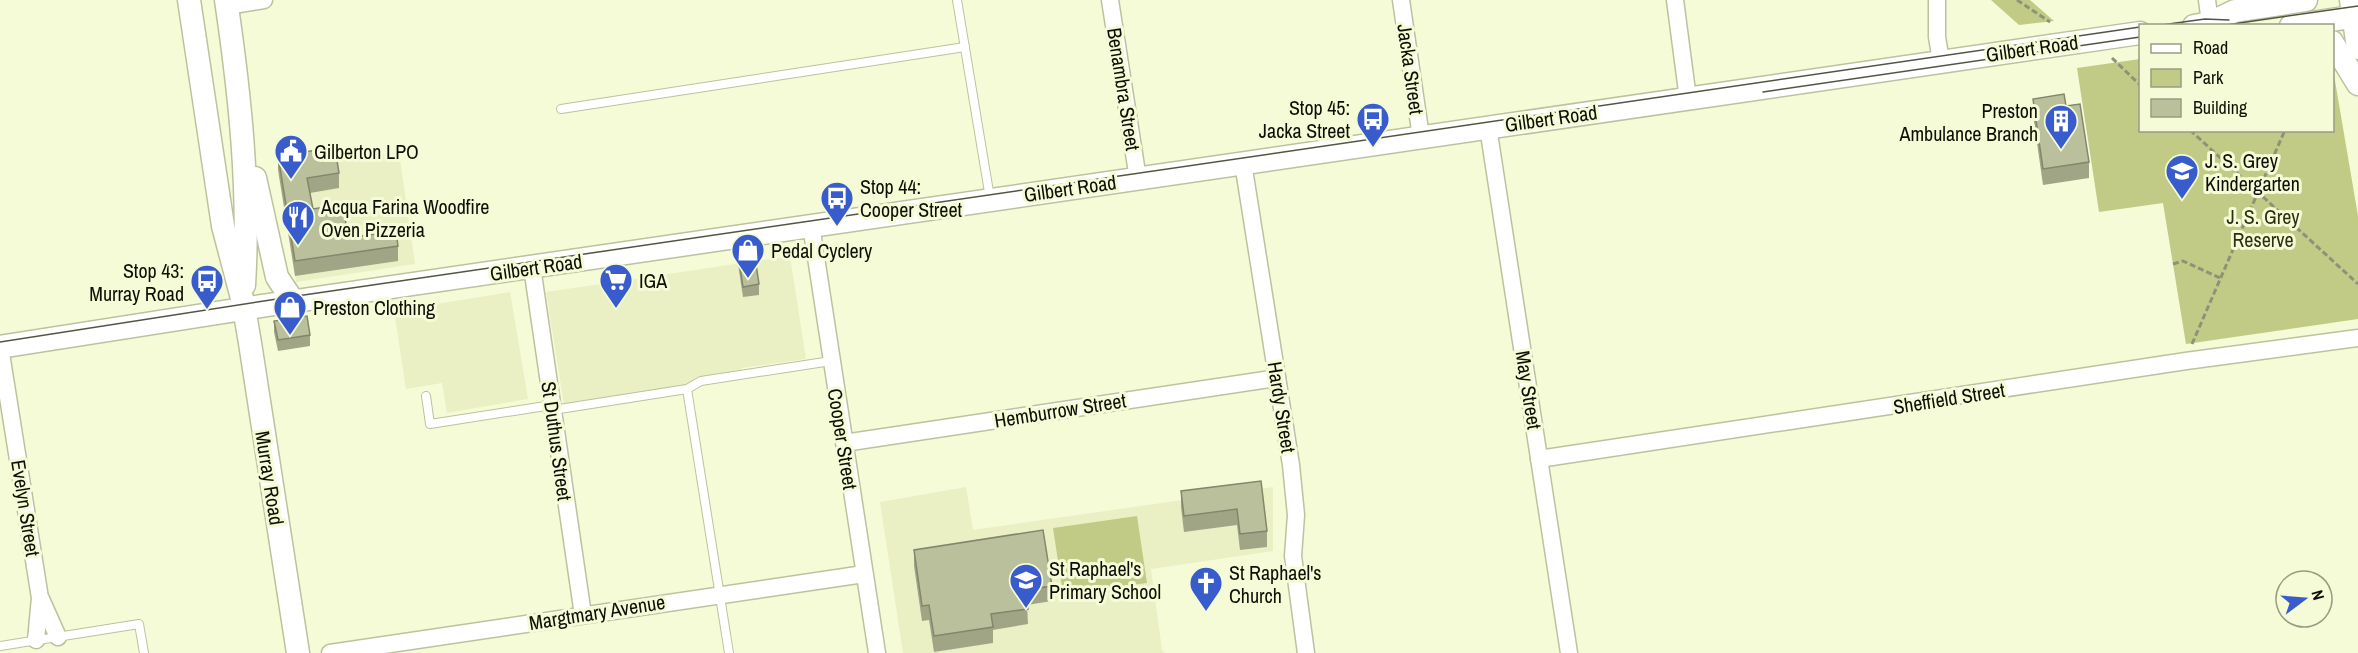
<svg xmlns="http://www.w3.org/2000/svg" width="2358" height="653" font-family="'Archivo Narrow',sans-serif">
  <rect width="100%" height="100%" fill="#f5fbd6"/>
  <g fill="#eaf0c4">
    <path d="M399,152L415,264L296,282L279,168Z"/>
    <path d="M790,256L806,359L741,368L743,379L613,397L565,411L546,292Z"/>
    <path d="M510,292L528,399L447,413L442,383L406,389L394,311Z"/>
    <path d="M966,487L973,530L1273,487V551L1151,569L1162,650L1165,653H903L880,502Z"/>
  </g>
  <g fill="#c1cb86">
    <path d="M1991,0H2030L2054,21L2019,25Z"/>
    <path d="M2140,59V130H2332L2333,69L2358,216V319L2186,344L2163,203L2099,212L2077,68Z"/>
    <path d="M1137,516L1147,583L1063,594L1053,528Z"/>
  </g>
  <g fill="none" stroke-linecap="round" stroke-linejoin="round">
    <defs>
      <g id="lane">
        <path d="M957,0L990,198"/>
        <path d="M561,109L965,47"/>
        <path d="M687,389L729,653"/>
        <path d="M426,396L430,424L552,405"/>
        <path d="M553,410L687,389L701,381L831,361"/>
        <path d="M0,646L139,624L144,653"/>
      </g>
      <g id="street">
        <path d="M1110,0L1138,179"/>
        <path d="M1401,0L1421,137"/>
        <path d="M1675,0L1688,99"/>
        <path d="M1937,0V37L1941,61"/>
        <path d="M2207,0L2210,23"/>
        <path d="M227,6L264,0"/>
        <path d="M1488,127L1569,653"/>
        <path d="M1243,163L1291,465L1296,515L1293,556L1306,653"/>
        <path d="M811,225L877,653"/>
        <path d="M532,267L583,615"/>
        <path d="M0,347L40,598L36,640"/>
        <path d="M844,443L1277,378"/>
        <path d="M1539,459L2186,361L2358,338"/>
        <path d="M41,599L58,637"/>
        <path d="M330,653L864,574"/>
      </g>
      <g id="secondary">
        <path d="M189,0L223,226L243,302L250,343L298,653"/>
        <path d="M226,0C240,95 250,189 244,285"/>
        <path d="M2351,0L2358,48"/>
        <path d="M2194,26L2210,23L2235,11L2306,0"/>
        <path d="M2291,26L2358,16"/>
        <path d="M2332,42L2358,84"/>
        <path d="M255,178L277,277L293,301"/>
        <path d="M0,347L268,305L2140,33"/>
      </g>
    </defs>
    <use href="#lane" stroke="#bcc29e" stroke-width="10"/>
    <use href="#street" stroke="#bcc29e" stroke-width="19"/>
    <use href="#secondary" stroke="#bcc29e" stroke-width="25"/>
    <g stroke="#8e9279" stroke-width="3" stroke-dasharray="6 3" stroke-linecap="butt">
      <path d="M2017,0L2050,22"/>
      <path d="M2112,58L2140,85"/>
      <path d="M2190,130L2358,284"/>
      <path d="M2173,264L2183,261L2220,278"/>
      <path d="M2192,344L2285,130"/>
    </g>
    <use href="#lane" stroke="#fff" stroke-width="8"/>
    <use href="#street" stroke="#fff" stroke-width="16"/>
    <use href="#secondary" stroke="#fff" stroke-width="22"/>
    <g stroke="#515542" stroke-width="1.5">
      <path d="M2154,26L2205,19L2229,20"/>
      <path d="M2219,26L2358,6"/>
      <path d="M1763,92L2140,37"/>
      <path d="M0,342L290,297L2140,27"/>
    </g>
  </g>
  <g fill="#a0a586">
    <path d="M2033,99L2066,106L2089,162V178L2043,185L2033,115Z"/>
    <path d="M278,155L339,173V188L310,193L313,209L348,238L398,246V261L295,276L278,170Z"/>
    <path d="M738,253L759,284V295L743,297L738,264Z"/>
    <path d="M274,321L310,335V346L278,351L274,332Z"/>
    <path d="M1261,481L1267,531V547L1240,550L1237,525L1184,532L1181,507V491Z"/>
    <path d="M914,550L1052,586V601L1027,605L1028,624L993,630V643L934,652L929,620L922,621L914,566Z"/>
  </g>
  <g fill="#bac09c" stroke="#82866d" stroke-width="1.5">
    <path d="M2064,94L2066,106L2080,104L2089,162L2043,169L2033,99Z"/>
    <path d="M335,148L339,173L307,178L313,209L343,204L348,238L396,231L398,246L295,261L278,155Z"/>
    <path d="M754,251L759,284L743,287L738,253Z"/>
    <path d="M307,316L310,335L278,340L274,321Z"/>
    <path d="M1261,481L1267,531L1240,534L1237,509L1184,516L1181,491Z"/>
    <path d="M1043,530L1052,586L1025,590L1028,609L991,614L993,627L934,636L929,605L922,606L914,550Z"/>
  </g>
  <defs>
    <symbol id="bus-pin" viewBox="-11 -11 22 30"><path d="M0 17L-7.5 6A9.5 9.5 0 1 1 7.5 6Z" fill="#395ccd" stroke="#f5fbd6"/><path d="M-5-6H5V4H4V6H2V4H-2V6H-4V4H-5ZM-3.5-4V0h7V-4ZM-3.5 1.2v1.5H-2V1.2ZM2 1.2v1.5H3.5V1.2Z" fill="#fff"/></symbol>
    <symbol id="building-pin" viewBox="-11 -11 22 30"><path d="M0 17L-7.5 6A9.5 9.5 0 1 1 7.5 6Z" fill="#395ccd" stroke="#f5fbd6"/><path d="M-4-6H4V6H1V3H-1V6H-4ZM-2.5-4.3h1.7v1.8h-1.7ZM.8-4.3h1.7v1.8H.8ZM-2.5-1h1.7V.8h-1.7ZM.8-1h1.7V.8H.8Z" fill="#fff"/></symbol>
    <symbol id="civic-pin" viewBox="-11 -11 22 30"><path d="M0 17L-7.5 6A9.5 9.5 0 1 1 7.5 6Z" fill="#395ccd" stroke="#f5fbd6"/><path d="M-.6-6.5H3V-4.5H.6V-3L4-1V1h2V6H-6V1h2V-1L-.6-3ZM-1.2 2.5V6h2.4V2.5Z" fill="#fff"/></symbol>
    <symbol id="school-pin" viewBox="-11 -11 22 30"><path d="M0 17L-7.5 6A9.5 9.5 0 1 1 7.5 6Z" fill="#395ccd" stroke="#f5fbd6"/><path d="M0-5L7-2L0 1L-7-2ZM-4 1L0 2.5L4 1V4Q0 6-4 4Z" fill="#fff"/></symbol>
    <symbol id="restaurant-pin" viewBox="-11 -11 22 30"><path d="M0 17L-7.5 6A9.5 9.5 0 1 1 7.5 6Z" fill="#395ccd" stroke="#f5fbd6"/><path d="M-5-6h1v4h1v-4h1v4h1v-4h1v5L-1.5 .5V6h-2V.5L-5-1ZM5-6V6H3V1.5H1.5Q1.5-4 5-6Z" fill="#fff"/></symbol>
    <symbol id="shop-pin" viewBox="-11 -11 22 30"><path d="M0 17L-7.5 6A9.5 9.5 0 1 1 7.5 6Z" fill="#395ccd" stroke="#f5fbd6"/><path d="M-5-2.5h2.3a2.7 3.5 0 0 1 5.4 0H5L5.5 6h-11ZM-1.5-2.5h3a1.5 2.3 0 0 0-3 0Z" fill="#fff"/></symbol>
    <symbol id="supermarket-pin" viewBox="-11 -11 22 30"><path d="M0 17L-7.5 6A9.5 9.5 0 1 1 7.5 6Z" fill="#395ccd" stroke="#f5fbd6"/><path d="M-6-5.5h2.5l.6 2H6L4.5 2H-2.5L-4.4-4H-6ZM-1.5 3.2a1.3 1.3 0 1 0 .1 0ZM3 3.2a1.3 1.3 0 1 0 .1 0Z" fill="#fff"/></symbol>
    <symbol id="church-pin" viewBox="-11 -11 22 30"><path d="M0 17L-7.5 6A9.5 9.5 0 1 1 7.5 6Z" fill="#395ccd" stroke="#f5fbd6"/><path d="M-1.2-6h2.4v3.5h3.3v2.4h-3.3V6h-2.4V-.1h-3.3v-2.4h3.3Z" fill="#fff"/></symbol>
  </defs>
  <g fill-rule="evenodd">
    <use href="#bus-pin" x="1354" y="100" width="38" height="52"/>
    <use href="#building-pin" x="2042" y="102" width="38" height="52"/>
    <use href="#civic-pin" x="272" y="132" width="38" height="52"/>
    <use href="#school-pin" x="2163" y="152" width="38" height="52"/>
    <use href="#bus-pin" x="818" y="179" width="38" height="52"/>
    <use href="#restaurant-pin" x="279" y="198" width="38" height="52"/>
    <use href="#shop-pin" x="729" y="231" width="38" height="52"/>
    <use href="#supermarket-pin" x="597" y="261" width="38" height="52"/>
    <use href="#bus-pin" x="188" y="262" width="38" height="52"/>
    <use href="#shop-pin" x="271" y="288" width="38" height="52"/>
    <use href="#school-pin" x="1007" y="561" width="38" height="52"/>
    <use href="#church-pin" x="1187" y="564" width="38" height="52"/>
  </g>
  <g text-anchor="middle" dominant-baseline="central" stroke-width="6" stroke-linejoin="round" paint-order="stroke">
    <g font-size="20" fill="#0d0f04" stroke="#f5fbd6">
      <text transform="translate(2032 48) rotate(-8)">Gilbert Road</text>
      <text transform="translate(1411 69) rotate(82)">Jacka Street</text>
      <text transform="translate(1124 89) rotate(81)">Benambra Street</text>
      <text transform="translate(1551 118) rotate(-8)">Gilbert Road</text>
      <text transform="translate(1070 188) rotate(-8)">Gilbert Road</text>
      <text transform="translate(536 267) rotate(-8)">Gilbert Road</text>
      <text transform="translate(1529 390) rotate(81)">May Street</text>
      <text transform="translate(1949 398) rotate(-9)">Sheffield Street</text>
      <text transform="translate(1282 407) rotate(81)">Hardy Street</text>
      <text transform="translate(1060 410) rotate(-9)">Hemburrow Street</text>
      <text transform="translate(843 439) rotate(81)">Cooper Street</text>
      <text transform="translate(557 441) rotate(82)">St Duthus Street</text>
      <text transform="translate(270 478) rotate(81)">Murray Road</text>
      <text transform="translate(26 508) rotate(81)">Evelyn Street</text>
      <text transform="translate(597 612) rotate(-9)">Margtmary Avenue</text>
    </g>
    <g font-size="20" fill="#0d0f04" stroke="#f5fbd6" text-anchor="start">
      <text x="1350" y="107" text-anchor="end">Stop 45:<tspan x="1350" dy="23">Jacka Street</tspan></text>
      <text x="2038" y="110" text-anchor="end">Preston<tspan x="2038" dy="23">Ambulance Branch</tspan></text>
      <text x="314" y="151">Gilberton LPO</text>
      <text x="2205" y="160">J. S. Grey<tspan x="2205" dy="23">Kindergarten</tspan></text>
      <text x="860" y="186">Stop 44:<tspan x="860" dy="23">Cooper Street</tspan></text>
      <text x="321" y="206">Acqua Farina Woodfire<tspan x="321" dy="23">Oven Pizzeria</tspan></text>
      <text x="771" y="250">Pedal Cyclery</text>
      <text x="184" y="270" text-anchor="end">Stop 43:<tspan x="184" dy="23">Murray Road</tspan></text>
      <text x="639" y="280">IGA</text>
      <text x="313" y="307">Preston Clothing</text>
      <text x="1049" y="568">St Raphael's<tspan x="1049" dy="23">Primary School</tspan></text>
      <text x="1229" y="572">St Raphael's<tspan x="1229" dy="23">Church</tspan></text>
    </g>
    <g font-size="20" fill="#2c2f10" stroke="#f5fbd6">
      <text x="2263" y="216">J. S. Grey<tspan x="2263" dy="23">Reserve</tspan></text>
    </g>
  </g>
  <rect x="2139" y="24" width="195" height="108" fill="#f5fbd6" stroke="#989d82" stroke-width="1.5"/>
  <rect x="2151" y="44" width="30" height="9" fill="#ffffff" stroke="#989d82" stroke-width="1.5"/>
  <text x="2193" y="54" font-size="18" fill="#0d0f04">Road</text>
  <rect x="2151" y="69" width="30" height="18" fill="#c1cb86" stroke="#989d82" stroke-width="1.5"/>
  <text x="2193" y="84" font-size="18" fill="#0d0f04">Park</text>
  <rect x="2151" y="99" width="30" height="18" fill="#bac09c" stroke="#989d82" stroke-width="1.5"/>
  <text x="2193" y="114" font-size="18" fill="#0d0f04">Building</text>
  <g transform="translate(2304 599) rotate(74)"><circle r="28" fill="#f5fbd6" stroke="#989d82" stroke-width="1.5"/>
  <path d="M0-4.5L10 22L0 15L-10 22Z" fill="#395ccd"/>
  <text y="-9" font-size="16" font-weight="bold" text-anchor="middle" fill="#0d0f04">N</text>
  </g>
</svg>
